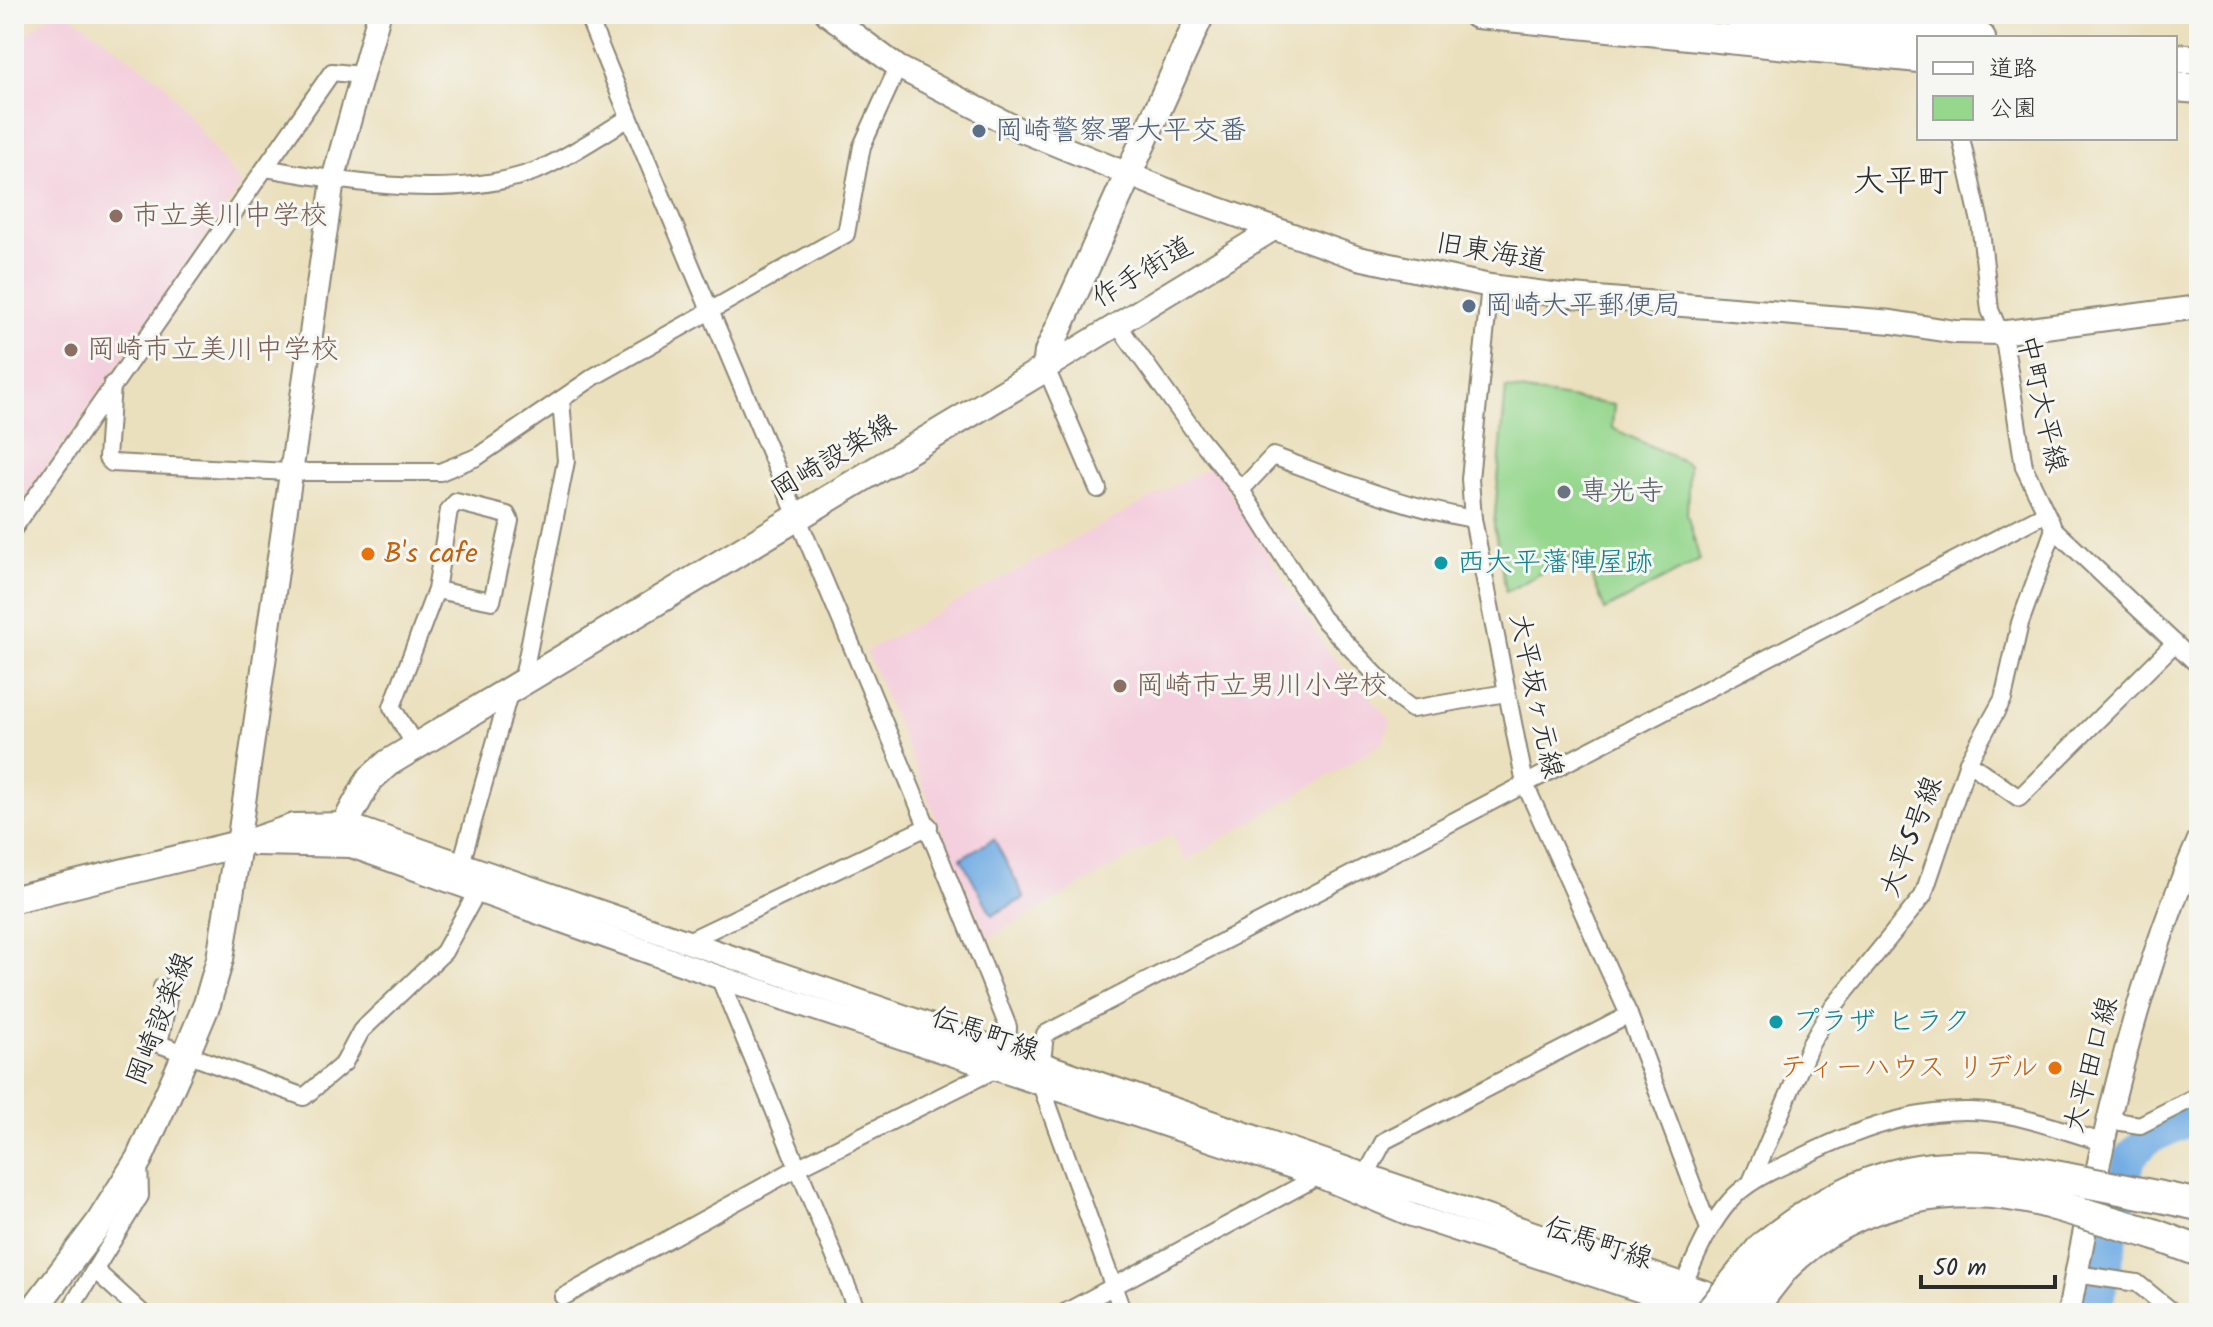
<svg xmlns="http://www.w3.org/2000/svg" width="2213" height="1327" font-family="Kalam,'Klee One',sans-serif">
  <rect width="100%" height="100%" fill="#f6f6f2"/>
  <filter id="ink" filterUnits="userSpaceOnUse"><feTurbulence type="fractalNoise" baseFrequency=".0125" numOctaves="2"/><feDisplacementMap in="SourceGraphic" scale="16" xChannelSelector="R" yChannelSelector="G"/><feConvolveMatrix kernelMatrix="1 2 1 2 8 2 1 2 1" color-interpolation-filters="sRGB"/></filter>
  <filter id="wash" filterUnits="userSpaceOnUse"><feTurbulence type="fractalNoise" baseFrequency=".006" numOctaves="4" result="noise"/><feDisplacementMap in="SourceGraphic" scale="32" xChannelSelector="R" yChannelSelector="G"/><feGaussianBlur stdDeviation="1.8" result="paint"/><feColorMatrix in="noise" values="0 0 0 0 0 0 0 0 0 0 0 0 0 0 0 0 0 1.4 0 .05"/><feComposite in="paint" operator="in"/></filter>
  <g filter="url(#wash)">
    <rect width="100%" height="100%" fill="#ebe0bd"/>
    <g fill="#f4cfdd">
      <path d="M51,14H70L163,82L241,185L14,515V46Z"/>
      <path d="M1213,465L1325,648L1391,721L1383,743L1185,861L1172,833L987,939L866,651Z"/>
    </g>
    <path fill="#96d78e" stroke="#60815c" stroke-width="2" d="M1506,388L1614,405L1612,428L1689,464L1687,515L1700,560L1605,610L1582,551L1506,592L1494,526Z"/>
    <path fill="#73ade4" stroke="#4f6c88" stroke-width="2" d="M994,839L1025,898L992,915L961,858Z"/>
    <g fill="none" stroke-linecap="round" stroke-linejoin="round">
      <path stroke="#73ade4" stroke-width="32" d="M2095,1313L2130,1157L2148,1139L2199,1116"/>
    </g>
  </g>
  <g filter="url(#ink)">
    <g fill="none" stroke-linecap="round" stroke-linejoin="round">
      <defs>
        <g id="minor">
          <path d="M587,14C724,353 874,687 1008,1027L1007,1051"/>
          <path d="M1961,138L1980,222L1990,310L2005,345L2024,467L2054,529L2199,666"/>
          <path d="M265,168L332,72L360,75"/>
          <path d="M1490,286L1470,479L1473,519L1525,784L1629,1015L1709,1229"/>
          <path d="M1117,324L1199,438L1241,490L1273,456C1338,480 1403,507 1473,519"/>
          <path d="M1046,368L1098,489"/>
          <path d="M112,384L107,458L112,463L289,472H440L477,457L595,376L846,234L862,146L898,67"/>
          <path d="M1241,490L1322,618L1400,700L1412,709L1506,693"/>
          <path d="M14,528L265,168C348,183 458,201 538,170C569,157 600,135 629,118"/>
          <path d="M522,683L566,461L561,400"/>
          <path d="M416,747L392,707L436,590L449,510L456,502L507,515L510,521L492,601L436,590"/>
          <path d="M1968,762L2019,798L2175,643"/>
          <path d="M461,864L510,690"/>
          <path d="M690,940L929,826"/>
          <path d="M719,977L858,1313"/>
          <path d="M162,987L169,994L159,1044L304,1097L344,1063L361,1031L444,952L477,892"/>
          <path d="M1042,1062L1045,1034L2044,514"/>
          <path d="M1041,1085L1123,1313"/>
          <path d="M2108,1120L2140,1125L2199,1095"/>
          <path d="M1367,1173L1384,1141L1629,1015"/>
          <path d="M1751,1182L1810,1045L1830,1011L1923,896L1968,762L2003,699L2020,623L2054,529"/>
          <path d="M96,1271L142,1313"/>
          <path d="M2076,1274L2137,1283L2174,1313"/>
          <path d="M563,1297L799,1167L994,1070"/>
          <path d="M14,1308L17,1313"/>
          <path d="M68,1313L140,1196L139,1160"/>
          <path d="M1064,1313L1319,1176"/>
          <path d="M1669,1313C1690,1276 1702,1232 1730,1201C1749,1179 1777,1169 1802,1157C1866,1125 1936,1101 2008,1115C2039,1121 2071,1133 2102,1142"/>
        </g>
        <g id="tertiary">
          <path d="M827,14L898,67L1020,130L1182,196L1358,258L1490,286L1560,295L1892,322L1955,332L1999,333L2199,307"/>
          <path d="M1046,368L1272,230"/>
          <path d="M238,844L294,825L345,824C807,985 1272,1139 1734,1302"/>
          <path d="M238,844L333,180L379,14"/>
          <path d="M256,844L351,846L719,977L1319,1176L1412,1215L1708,1313"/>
          <path d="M2069,1313C2099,1151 2132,991 2199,840"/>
        </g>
        <g id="primary">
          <path d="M345,824L369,780L388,763L1046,368L1048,352L1201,14"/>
          <path d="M14,899L238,844L220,959L207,1004L186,1054L139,1159L99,1223L31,1313"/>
        </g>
        <g id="trunk">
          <path d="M1477,14L1919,58"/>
          <path d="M1738,14L1981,38"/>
          <path d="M2175,58L2199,60"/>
          <path d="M2175,87L2199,89"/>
        </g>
        <g id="motorway">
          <path d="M2166,1198L2199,1205"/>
          <path d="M2153,1234L2199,1251"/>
          <path d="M1763,1247C1867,1165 1936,1153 2065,1178"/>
          <path d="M1784,1267C1855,1195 1961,1177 2055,1205"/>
        </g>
      </defs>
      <use href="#minor" stroke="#8b8674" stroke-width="20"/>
      <use href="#tertiary" stroke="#8b8674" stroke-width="26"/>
      <use href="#primary" stroke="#8b8674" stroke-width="30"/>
      <use href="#trunk" stroke="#8b8674" stroke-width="32"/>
      <use href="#motorway" stroke="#8b8674" stroke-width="34"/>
      <use href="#minor" stroke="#fff" stroke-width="16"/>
      <use href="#tertiary" stroke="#fff" stroke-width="22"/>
      <use href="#primary" stroke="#fff" stroke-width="26"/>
      <use href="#trunk" stroke="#fff" stroke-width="28"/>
      <use href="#motorway" stroke="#fff" stroke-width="30"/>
      <defs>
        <g id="motorway-bridge">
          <path d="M2065,1178L2166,1198"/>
          <path d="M2055,1205L2153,1234"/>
          <path d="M1710,1313L1763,1247"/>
          <path d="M1748,1313L1784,1267"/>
        </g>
      </defs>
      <use href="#motorway-bridge" stroke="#8b8674" stroke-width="34" stroke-linecap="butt"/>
      <use href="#motorway-bridge" stroke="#fff" stroke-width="30"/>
    </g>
  </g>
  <g fill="#5c6f8a" stroke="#f6f6f2" stroke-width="3">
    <circle cx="979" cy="131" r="8"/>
    <circle cx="1469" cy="306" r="8"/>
  </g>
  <g fill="#8d6e63" stroke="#f6f6f2" stroke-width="3">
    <circle cx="116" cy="216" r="8"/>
    <circle cx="71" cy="350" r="8"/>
    <circle cx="1120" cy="686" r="8"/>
  </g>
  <circle fill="#6b7280" stroke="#f6f6f2" stroke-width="3" cx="1564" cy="492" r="8"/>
  <g fill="#e8710a" stroke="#f6f6f2" stroke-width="3">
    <circle cx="368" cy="554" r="8"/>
    <circle cx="2055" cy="1068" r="8"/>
  </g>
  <g fill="#0f9aa8" stroke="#f6f6f2" stroke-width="3">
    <circle cx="1441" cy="563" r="8"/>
    <circle cx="1776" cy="1022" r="8"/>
  </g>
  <g text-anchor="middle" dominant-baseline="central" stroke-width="6" stroke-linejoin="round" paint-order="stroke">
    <g font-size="28" fill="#4e5e75" stroke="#f6f6f2" text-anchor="start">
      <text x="995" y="131">岡崎警察署大平交番</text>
      <text x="1485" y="306">岡崎大平郵便局</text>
    </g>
    <g font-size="28" fill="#785e54" stroke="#f6f6f2" text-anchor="start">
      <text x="132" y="216">市立美川中学校</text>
      <text x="87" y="350">岡崎市立美川中学校</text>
      <text x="1136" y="686">岡崎市立男川小学校</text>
    </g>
    <g font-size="28" fill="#2b2b2b" stroke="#f6f6f2">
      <text transform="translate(1491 253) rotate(10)">旧東海道</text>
      <text transform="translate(1143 273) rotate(-31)">作手街道</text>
      <text transform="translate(2041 404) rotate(77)">中町大平線</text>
      <text transform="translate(834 458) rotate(-31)">岡崎設楽線</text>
      <text transform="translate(1535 696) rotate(78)">大平坂ヶ元線</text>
      <text transform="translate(1912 837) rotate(-69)">大平5号線</text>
      <text transform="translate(161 1019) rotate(-69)">岡崎設楽線</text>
      <text transform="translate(985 1035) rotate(19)">伝馬町線</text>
      <text transform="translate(2092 1065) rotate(-75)">大平田口線</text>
      <text transform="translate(1598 1244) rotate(18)">伝馬町線</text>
    </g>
    <g font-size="28" fill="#5b616d" stroke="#f6f6f2" text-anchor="start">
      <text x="1580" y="492">専光寺</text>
    </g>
    <g font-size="28" fill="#c56008" stroke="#f6f6f2" text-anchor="start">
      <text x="384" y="554">B's cafe</text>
      <text x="2039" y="1068" text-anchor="end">ティーハウス リデル</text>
    </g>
    <g font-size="28" fill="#0d838f" stroke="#f6f6f2" text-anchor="start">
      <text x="1457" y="563">西大平藩陣屋跡</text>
      <text x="1792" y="1022">プラザ ヒラク</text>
    </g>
    <g font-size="32" fill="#2b2b2b" stroke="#f6f6f2">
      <text x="1901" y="182">大平町</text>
    </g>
  </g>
  <rect width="2213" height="1327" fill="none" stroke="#f6f6f2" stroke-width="48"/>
  <rect x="1917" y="36" width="260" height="104" fill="#f6f6f2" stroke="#a5a5a2" stroke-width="2"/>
  <rect x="1933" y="62" width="40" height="12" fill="#ffffff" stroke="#a5a5a2" stroke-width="2"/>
  <text x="1989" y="76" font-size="24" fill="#2b2b2b">道路</text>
  <rect x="1933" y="96" width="40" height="24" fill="#96d78e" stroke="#a5a5a2" stroke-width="2"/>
  <text x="1989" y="116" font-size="24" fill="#2b2b2b">公園</text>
  <path d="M1921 1275v12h134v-12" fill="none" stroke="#2b2b2b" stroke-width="4"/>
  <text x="1933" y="1275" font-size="24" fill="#2b2b2b" stroke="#f6f6f2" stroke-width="6" paint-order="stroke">50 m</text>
</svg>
